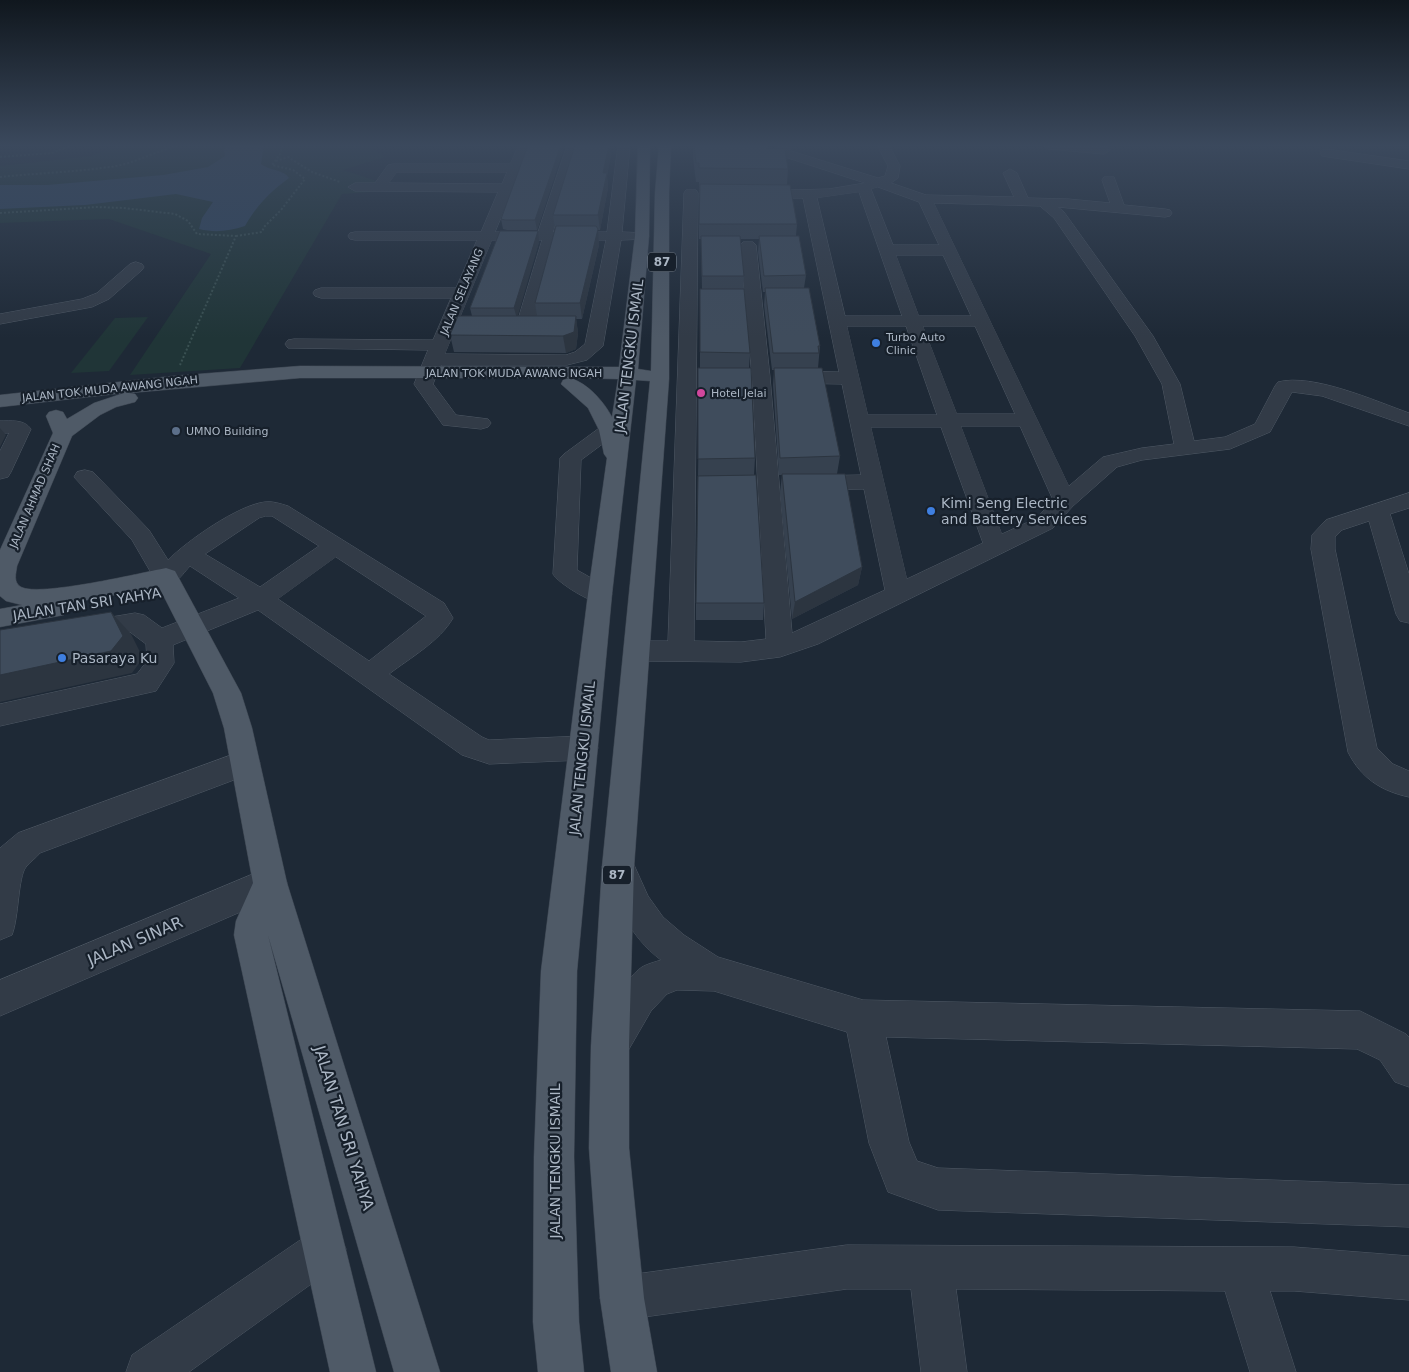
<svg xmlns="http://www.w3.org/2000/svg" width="1409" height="1372" font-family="'DejaVu Sans',sans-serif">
  <rect width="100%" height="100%" fill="#1e2936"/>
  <g fill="#203537">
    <path d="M117,145H366L385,157L343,170L377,181L370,192L342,194L240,368L130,375L211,254L109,219L0,223V166L92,156Z"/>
    <path d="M148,317L109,371L71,373L115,318Z"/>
  </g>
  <path fill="#30455f" d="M226,145H264L261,164C270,171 283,169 289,178C269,193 258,204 245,226C229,231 215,233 199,229L202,218L213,202L176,194L85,205L0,209V185H47L163,175L208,167L225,156L224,151Z"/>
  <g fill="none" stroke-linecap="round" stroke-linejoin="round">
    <defs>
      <g id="minor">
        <path d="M519,145H531L495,232H538L567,145H579L553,232H607L618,145H630L622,232L647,233L649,236L647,239L621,240L603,346L587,360L567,365H441L433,384L456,415L488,419L491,423L488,427L481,429L443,425L414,384L428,350L288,348L285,344L288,340L294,339L433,340L451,298H321L315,296L313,293L315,290L321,288H456L477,240H355L350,239L348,236L350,233L355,232H481L498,192L355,191L348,187L355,183H375L388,165L393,164H510ZM397,172H507L502,184L389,183ZM492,240H542L516,326L519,330L525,331L531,330L534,326L557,240H606L585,344L575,352L566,355L445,354Z"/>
        <path d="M777,145H789L791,151L878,178L885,176L888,166L877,145H889L900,166L898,178L891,183L926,195L1014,197L1003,173L1010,169L1017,173L1028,198L1068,199L1110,203L1102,180L1104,177H1114L1124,205L1165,209L1170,210L1172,213L1170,216L1165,217L1058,207L1064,212L1153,336L1180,384L1194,441L1225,437L1255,424L1275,386L1278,382C1313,373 1375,401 1409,413V426L1322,396L1292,392L1270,432L1230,449L1142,460L1117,467L1073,506L1053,528L818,644L780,657L741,662L637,661L628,658L624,651L628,644L637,641H668L684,193L686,190H696L698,193L694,641L741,642L766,639L752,377L740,245L743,242H753L756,245L770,377L792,633L885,590L864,489L810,490L802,488L799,483L802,478L810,476L861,475L842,384L786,383L779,381L777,377L779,373L786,371L839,372L803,198H791L784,194L791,190L829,189L865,183L782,156ZM878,187L919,202L939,245H893L871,189ZM859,192L902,316H845L817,198ZM934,203L1040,206L1054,218L1135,336L1162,384L1174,444L1142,448L1103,457L1069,486ZM896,255H943L971,316H919ZM847,326H906L937,415H868ZM923,326H975L1015,414H957ZM961,426H1020L1053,500L1037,518L1002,534ZM871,427H941L983,543L907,579Z"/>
        <path d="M1043,145H1094L1108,147L1110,150L1104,154L1049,149Z"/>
        <path d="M1326,149L1409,161V169L1322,156L1320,153L1322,150Z"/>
        <path d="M136,262L142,264L144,267L142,270L109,299L92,307L0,324V314L82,299L97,293L130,264Z"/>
        <path d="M0,421C11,421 24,419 31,429L11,472L8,477L0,479V451L9,433H0Z"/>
        <path d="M609,424L616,426L619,430L616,434L581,460L577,570L609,588L612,594L609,600C606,601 604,602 601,603C591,603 558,583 553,574L560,458L564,454L602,426Z"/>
        <path d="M85,470L93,472L149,530L168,560C187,541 238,505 265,502C273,501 281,504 288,506L444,603L453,618C440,641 410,658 389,674L482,737L489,740L583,736L593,739L598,748L593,757L583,760L489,764L462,755L258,610L173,645L174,663L156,691L0,726V704L137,674L147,661L146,644L130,632L85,640L76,637L72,630L76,623L135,613L144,615L162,628L239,598L190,566C179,578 175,588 157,583L132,540L74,477L77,472ZM266,516H272L319,546L260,587L205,554L259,518ZM336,557L426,616L369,661L278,599Z"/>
        <path d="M1409,493V508L1390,514L1409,574V623L1400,621L1396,614L1369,521L1342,530L1335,537V549L1377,748L1393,764L1409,771V797C1381,791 1361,778 1348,752L1311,549L1312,535L1326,520Z"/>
        <path d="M245,750L255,754L260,763L255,772L40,853C36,858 30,862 26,867C18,877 19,917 12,935L0,940V848L18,833Z"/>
        <path d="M618,852L630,856L648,896L663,917L684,935L718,957L863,1000L1360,1011L1406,1034L1409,1037V1087L1395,1082L1380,1060L1357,1049L886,1037L909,1142L917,1161L938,1168L1409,1185V1227L938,1210L888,1192L869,1143L847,1032L714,991L677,990L667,994L651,1011L625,1056L612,1062L599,1056L593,1043C602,1021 622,981 642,967C647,964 655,962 661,960C629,936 616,903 602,867L606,856Z"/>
        <path d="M270,867L282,872L287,883L282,894L0,1016V980Z"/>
        <path d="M324,1227L339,1234L346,1249L339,1264L189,1372H126L132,1355L309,1234Z"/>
        <path d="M847,1245L1294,1247L1409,1256V1300L1294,1291H1270L1296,1372H1250L1225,1291L956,1289L967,1372H921L911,1289H847L622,1320L606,1314L600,1298L606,1282L622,1276Z"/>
      </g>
      <path id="major" d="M638,145H650L649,236L638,369L651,371L655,193L659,145H671L669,193V379L634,867L629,1046V1148L644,1298L657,1372H611L600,1298L589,1148L591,1046L602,867L650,381L636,380L612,594L577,971L574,1157L579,1322L584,1372H538L533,1322L534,1157L541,971L588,594L607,458L604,454L599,430L588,408L561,384L563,380L570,378H300L129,393L135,394L138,398L135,402L116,407L100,415L72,436L17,566C16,574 13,582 21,587C39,597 141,573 166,568L175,571L241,693L252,728L287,883L440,1372H394L268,935L376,1372H330L234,935L236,921L253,883L224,728L213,693L159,587L65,604L68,609L64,615L0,627V609L22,605L6,601L0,596V550L53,433L46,416L49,412L56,410L63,412L67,419L94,403L124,393L0,407V395L173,376L300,366L619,367L635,236ZM570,378L618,379L612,417C604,402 588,383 570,378Z"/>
    </defs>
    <use href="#minor" stroke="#4f5965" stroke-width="1"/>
    <use href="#major" stroke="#3b4450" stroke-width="1"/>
    <g stroke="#3a5152" stroke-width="2" stroke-dasharray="2 2" stroke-linecap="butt">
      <path d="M0,157L52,153L72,145"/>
      <path d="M276,161L288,157L312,172L340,182"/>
      <path d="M0,177C38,173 78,172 116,166C139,162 159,149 182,145"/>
      <path d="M0,213L96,207L124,208L175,214L188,221L197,234L236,236L180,365"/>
      <path d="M236,236L262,232L264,227L281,210L305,179L293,170L272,165L281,153L282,145"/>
    </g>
    <use href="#minor" fill="#323b47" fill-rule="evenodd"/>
    <use href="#major" fill="#4f5a67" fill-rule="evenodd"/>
  </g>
  <g fill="#36414f">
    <path d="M693,145H766L767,149L788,169L787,185L797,224L796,236L806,275L804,288L820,346L818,368L840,456L837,474L862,567L858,585L792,619L780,492L782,475H779L773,385L774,370H772L764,305L765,292H763L758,252L759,239H740L744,276L743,289L750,353L749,368L755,458L754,475L698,476L700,368V289H702L701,239H699V182H696L693,157Z"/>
    <path d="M563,150L537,230H507L503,229L501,219Z"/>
    <path d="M611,154L607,176L608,188L600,230H598L599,245L582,319H576L578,333L576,349L566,353L454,352L450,335L472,316L470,308L539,242L517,316H537L535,303L555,229L553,215Z"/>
    <path d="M696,603H764L763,620H696Z"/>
  </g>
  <g fill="#2c3540">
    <path d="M561,145H563V150L537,230L535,220Z"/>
    <path d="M609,145H610L611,154L607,176L608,188L600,230L598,215L603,173Z"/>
    <path d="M598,229L599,245L582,319L580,303Z"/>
    <path d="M538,231L539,242L517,319L514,308Z"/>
    <path d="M576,316L578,333L576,349L566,353L563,336Z"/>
    <path d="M0,428L6,435L0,447Z"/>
    <path d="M862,567L858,585L792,619L795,602Z"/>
    <path d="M111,612L131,634L143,658L132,673L0,702V675Z"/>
  </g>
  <g fill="#3f4c5c" stroke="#2c3540">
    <path d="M528,145H561L535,220H505L501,219Z"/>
    <path d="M575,145H609L603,173H607L598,215H553Z"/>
    <path d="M694,145H766L767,149H785L788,169L699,168V163H696Z"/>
    <path d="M700,184L790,185L797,224H699Z"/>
    <path d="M556,226H596L598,229L580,303H535Z"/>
    <path d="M500,231H538L514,308H470Z"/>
    <path d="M701,236H740L744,276H702Z"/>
    <path d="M759,236H799L806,275L764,276Z"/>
    <path d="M765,288H809L820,346H818L819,353H773Z"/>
    <path d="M700,289H744L750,353L700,352Z"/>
    <path d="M458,316H576L574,332L563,336L450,335Z"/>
    <path d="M698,368H751L755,458L698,459Z"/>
    <path d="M774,368H822L840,456L780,458Z"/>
    <path d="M782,474H845L862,567L795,602Z"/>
    <path d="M756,475L764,603H696L698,476Z"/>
    <path d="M111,612L123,636L111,651L0,675V630Z"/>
  </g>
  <linearGradient id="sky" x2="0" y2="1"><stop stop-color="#10171e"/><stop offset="0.43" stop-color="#3b495d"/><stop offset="1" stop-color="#3b495d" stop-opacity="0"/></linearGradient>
  <rect width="1409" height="338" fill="url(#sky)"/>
  <g fill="#3f7fe0" stroke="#17202b" stroke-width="2">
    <circle cx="876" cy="343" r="5"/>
    <circle cx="931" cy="511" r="5"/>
    <circle cx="62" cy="658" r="5"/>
  </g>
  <circle fill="#d1479c" stroke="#17202b" stroke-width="2" cx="701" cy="393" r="5"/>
  <circle fill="#5c6f8a" stroke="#17202b" stroke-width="2" cx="176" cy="431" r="5"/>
  <g text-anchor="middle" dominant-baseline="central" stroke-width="4.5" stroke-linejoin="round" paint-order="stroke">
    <g font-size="11" fill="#abb6c4" stroke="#17202b">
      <text transform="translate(462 292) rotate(-67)">JALAN SELAYANG</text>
      <text x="514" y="373">JALAN TOK MUDA AWANG NGAH</text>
      <text transform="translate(110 389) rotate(-6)">JALAN TOK MUDA AWANG NGAH</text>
      <text transform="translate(35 496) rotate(-67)">JALAN AHMAD SHAH</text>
    </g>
    <g font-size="11" fill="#abb6c4" stroke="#17202b" text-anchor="start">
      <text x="886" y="337">Turbo Auto<tspan x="886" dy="13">Clinic</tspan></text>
      <text x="711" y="393">Hotel Jelai</text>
      <text x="186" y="431">UMNO Building</text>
    </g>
    <g fill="#17202b" stroke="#7f8996" stroke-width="1">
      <rect x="648" y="252.5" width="28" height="19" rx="4"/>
      <rect x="603" y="865.5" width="28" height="19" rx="4"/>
    </g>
    <g font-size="12" font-weight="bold" fill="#abb6c4">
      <text x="662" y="262">87</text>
      <text x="617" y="875">87</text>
    </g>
    <g font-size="14" fill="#abb6c4" stroke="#17202b">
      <text transform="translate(629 356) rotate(-83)">JALAN TENGKU ISMAIL</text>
      <text transform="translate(87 604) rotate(-9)">JALAN TAN SRI YAHYA</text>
      <text transform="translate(582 758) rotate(-84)">JALAN TENGKU ISMAIL</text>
      <text transform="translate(555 1161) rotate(-90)">JALAN TENGKU ISMAIL</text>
    </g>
    <g font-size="14" fill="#abb6c4" stroke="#17202b" text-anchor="start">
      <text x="941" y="503">Kimi Seng Electric<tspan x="941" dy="16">and Battery Services</tspan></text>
      <text x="72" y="658">Pasaraya Ku</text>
    </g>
    <g font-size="16" fill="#abb6c4" stroke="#17202b">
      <text transform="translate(135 941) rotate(-23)">JALAN SINAR</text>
      <text transform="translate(344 1128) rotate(73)">JALAN TAN SRI YAHYA</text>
    </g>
  </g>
</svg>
